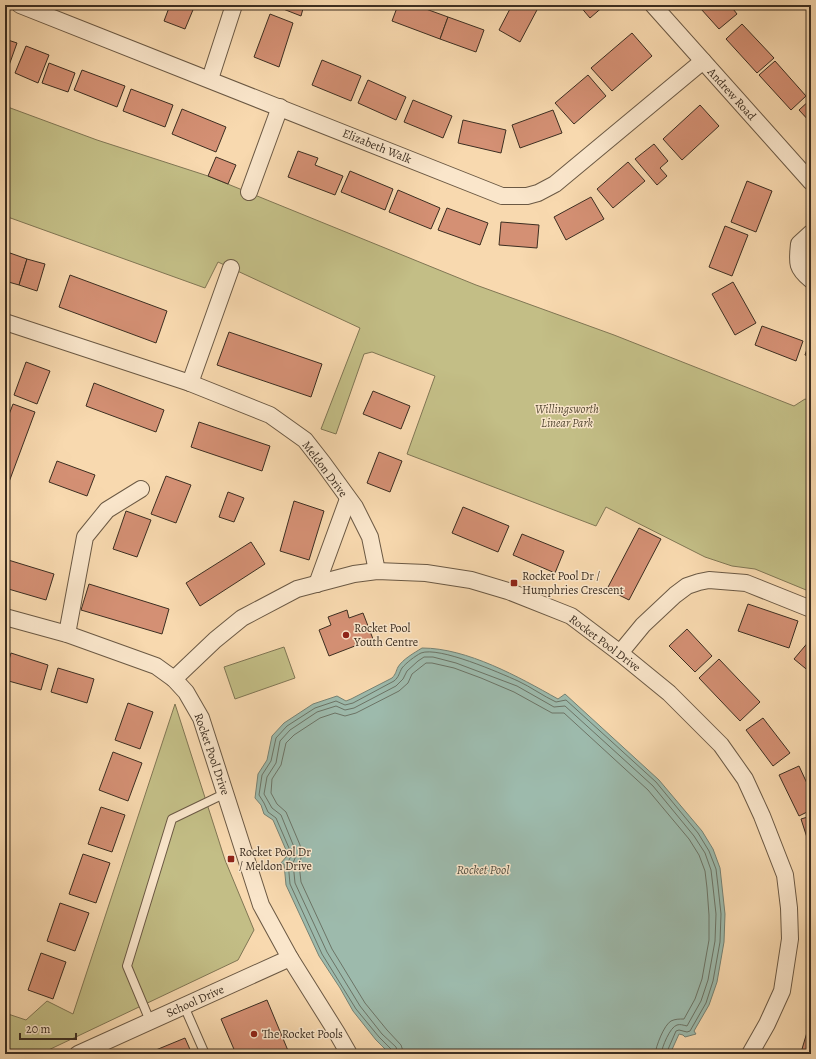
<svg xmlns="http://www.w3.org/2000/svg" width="816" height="1059" font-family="Alegreya,serif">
  <rect width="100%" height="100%" fill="#f8d9af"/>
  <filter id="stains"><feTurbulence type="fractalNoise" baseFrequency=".005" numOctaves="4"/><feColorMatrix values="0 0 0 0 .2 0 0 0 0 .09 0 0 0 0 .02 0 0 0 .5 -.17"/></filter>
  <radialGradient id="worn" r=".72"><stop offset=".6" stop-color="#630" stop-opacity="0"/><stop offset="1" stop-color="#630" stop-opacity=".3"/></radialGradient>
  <g fill="#c3be86" stroke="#807654">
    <path d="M5,106L97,140L208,176L476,285L614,335L794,406L805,399L811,401V592L755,569L732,566L705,557L606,507L596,526L407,454L435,376L372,352L364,354L336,434L321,429L360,328L218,262L205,288L5,216Z"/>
    <path d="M284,647L295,678L235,699L224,667Z"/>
    <path d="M175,704L225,860L254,930L238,960L40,1054H5V1013L26,1020L47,1001L73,1014Z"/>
  </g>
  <path fill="#9dbaac" stroke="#768274" d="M422,648C467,648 519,677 558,699L565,694L659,780L702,831L713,849L720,868L725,914L724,942L717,982L709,1005L694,1031L696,1034L685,1037L683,1035L679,1034L670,1054H390L376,1040L353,1011L340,988L319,956L286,885L284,864H280L287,856L286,850L273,820L264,814L261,805L255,798L258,774L267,760L272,736L284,723L313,704L337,696L346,701L351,699L392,678C396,674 396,671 398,667C403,659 414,653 422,648Z"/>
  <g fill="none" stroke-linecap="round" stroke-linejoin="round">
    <g stroke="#6c7466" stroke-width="1">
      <path d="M392,1054V1050L379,1037L356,1009L322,954L290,884L288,862L291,856L289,848L276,818L268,812L264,803L259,795L262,775L271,761L276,738L287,726L315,708L336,701L345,705L353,703L394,681C399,677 399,673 402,668C406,663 415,656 421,653C439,646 500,673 518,681C531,687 543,696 556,702L566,700L656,782L698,833L709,851L716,869L718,886L721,914L720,942L713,981L706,1003L690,1031L687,1032L679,1030L676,1031L666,1054"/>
      <path d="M398,1054L396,1047L382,1034L360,1006L327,952L295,883L293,863L296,856L294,847L281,815L272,808L264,794L267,777L276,763L280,741L290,730L317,712L336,706L345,710L354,708L396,686L403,679L407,671L418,661L424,657H433L456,663L517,686L554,707L565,706L653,786L694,836L705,853L711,870L713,887L716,914L715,941L708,980L701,1001L687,1026C683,1025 680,1024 677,1025C670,1027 662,1047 661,1054"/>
      <path d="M404,1054L401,1045L387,1030L365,1003L332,949L301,882L299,864L302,855L300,845L286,812L277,804L271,793L272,779L281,765L286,743L294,735L320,718L335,713L345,716L356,713L399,691L408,683L412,674L426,663H432L454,668L481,678L514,692L552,713H564L648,790L689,839L699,855L705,871L707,888L709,915V940L702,979L695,999L684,1019C679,1019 675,1019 671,1021C664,1025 656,1046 655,1054"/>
    </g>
  </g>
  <g fill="#d49074" stroke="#3c2e21">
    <path d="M170,5H195L185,29L164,21Z"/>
    <path d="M273,5H304L301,16Z"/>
    <path d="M398,5H415L448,17L440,39L392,21Z"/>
    <path d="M512,5H533L538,8L520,42L499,30Z"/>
    <path d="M579,5H605L590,18Z"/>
    <path d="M706,5H730L737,14L719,29L701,9Z"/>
    <path d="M270,14L293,23L279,67L254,57Z"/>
    <path d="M448,17L484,30L476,52L440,39Z"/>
    <path d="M742,24L774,58L757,73L726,39Z"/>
    <path d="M632,33L652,56L612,91L591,68Z"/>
    <path d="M5,39L17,43L7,71L5,70Z"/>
    <path d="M26,46L49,55L38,83L15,73Z"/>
    <path d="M322,60L361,76L351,101L312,85Z"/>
    <path d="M775,61L806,96L791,110L759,75Z"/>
    <path d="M49,63L75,73L68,92L42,83Z"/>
    <path d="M82,70L125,86L117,107L74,90Z"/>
    <path d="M588,75L606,96L574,124L555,103Z"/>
    <path d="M368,80L406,97L396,120L358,103Z"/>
    <path d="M131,89L173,105L165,127L123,111Z"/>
    <path d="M811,99V123L799,110Z"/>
    <path d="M413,100L452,116L443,138L404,122Z"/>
    <path d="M700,105L719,126L682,160L663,139Z"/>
    <path d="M182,109L226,127L216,152L172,134Z"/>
    <path d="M553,110L562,133L520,148L512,125Z"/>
    <path d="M463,120L506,130L501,153L458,143Z"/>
    <path d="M654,144L668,161L660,168L667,176L657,185L635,159Z"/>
    <path d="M298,151L318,158L315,165L343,176L335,195L288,177Z"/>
    <path d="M216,157L236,165L228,184L208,176Z"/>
    <path d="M628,162L645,181L613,208L597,189Z"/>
    <path d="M350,171L393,189L385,210L341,192Z"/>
    <path d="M747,181L772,191L756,232L731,222Z"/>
    <path d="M398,190L440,208L431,229L389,212Z"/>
    <path d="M591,197L604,219L566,240L554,217Z"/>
    <path d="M447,208L488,223L480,245L438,230Z"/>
    <path d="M501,222L539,225L537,248L499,245Z"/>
    <path d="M725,226L748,235L732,276L709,267Z"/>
    <path d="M5,252L10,253L5,268Z"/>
    <path d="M10,253L27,259L19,285L5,281V268Z"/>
    <path d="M27,259L45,264L37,291L19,285Z"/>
    <path d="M70,275L167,311L156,343L59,307Z"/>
    <path d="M733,282L756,323L735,335L712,294Z"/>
    <path d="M762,326L803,341L796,361L755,345Z"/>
    <path d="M229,332L322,364L311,397L217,365Z"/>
    <path d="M811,337V357L805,355Z"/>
    <path d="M26,362L50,371L37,404L14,395Z"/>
    <path d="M94,383L164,410L156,432L86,406Z"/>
    <path d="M373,391L410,406L401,429L363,414Z"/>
    <path d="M13,404L35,412L9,482L5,480V425Z"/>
    <path d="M199,422L270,446L262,471L191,447Z"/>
    <path d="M379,452L402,461L390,492L367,483Z"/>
    <path d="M57,461L95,475L87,496L49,482Z"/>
    <path d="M166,476L191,485L176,523L151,514Z"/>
    <path d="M228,492L244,498L234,522L219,517Z"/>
    <path d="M294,501L324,511L309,560L280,551Z"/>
    <path d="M463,507L509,526L498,552L452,533Z"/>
    <path d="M126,511L151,520L137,557L113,549Z"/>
    <path d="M639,528L661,539L629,600L607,589Z"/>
    <path d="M522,534L564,551L555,573L513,555Z"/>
    <path d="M251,542L265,564L200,606L186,583Z"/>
    <path d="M5,559L54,574L46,600L5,588Z"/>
    <path d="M89,584L169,609L162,634L81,610Z"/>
    <path d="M748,604L798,621L789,648L738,631Z"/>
    <path d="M347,610L349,618L363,613L373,639L329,656L319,630L331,625L328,617Z"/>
    <path d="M687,629L712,656L695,672L669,646Z"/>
    <path d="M810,640H811V673L794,659Z"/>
    <path d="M11,653L48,665L41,690L5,680V673Z"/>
    <path d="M719,659L760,702L740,721L699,678Z"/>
    <path d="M58,668L94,679L87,703L51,692Z"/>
    <path d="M128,703L153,712L140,749L115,740Z"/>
    <path d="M763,718L790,753L773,766L746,730Z"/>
    <path d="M113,752L142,763L128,801L99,790Z"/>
    <path d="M799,766L811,792V810L799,816L779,775Z"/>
    <path d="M101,807L125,815L112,852L88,844Z"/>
    <path d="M811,816V850L801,819Z"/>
    <path d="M83,854L110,863L96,903L69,894Z"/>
    <path d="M60,903L89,913L75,951L47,941Z"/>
    <path d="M41,953L66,962L53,999L28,990Z"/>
    <path d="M267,1000L289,1053L286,1054H264L262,1050L252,1054H236L221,1019Z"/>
    <path d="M811,1019V1052L802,1049Z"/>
    <path d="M185,1038L192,1054H152L151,1052Z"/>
  </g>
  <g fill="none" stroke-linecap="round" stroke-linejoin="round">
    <defs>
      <g id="service">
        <path d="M184,1006L205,1054"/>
        <path d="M150,1021L127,966L172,819L226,793"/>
      </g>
      <g id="minor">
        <path d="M20,5L502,196H527L538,193L555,184L703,61"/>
        <path d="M653,5L811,182"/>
        <path d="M210,79L234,5"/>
        <path d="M249,192L280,107"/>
        <path d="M811,233L799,244C797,263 796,268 811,280"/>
        <path d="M5,322L190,383L270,415L305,440L323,463L355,507L370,537L377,571"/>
        <path d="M190,383L231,268"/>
        <path d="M317,584L348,499"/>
        <path d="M5,617L67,634L156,666L174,679L186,692L201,718L261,905L290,958L337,1033L349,1054"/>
        <path d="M67,634L85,537L107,510L141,489"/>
        <path d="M620,653L643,625L675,595L687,586L699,582L709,580L746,583L811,609"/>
        <path d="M174,679L215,640L242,618L297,589L354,574L377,571L426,573L471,580L508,591L571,616L620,653L669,693L721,745L745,779L762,816L785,875L789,908L790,939L782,991L767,1024L750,1054"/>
        <path d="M78,1054L290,958"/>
      </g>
    </defs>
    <use href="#service" stroke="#6b5944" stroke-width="10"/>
    <use href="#minor" stroke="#6b5944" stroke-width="18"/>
    <use href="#service" stroke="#fae6cb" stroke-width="8"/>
    <use href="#minor" stroke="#fae6cb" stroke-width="16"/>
  </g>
  <g fill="#8f2418" stroke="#fae6cb" stroke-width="1.5">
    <rect x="510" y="579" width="8" height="8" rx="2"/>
    <circle cx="346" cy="635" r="4"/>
    <rect x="227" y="855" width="8" height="8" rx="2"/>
    <circle cx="254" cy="1034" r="4"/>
  </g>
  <g text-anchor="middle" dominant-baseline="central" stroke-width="3" stroke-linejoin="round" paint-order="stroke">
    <g font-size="12" fill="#3c2e21" stroke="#fae6cb">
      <text transform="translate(732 94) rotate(48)">Andrew Road</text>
      <text transform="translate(377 146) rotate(22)">Elizabeth Walk</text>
      <text transform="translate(325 469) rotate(53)">Meldon Drive</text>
      <text transform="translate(605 643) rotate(37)">Rocket Pool Drive</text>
      <text transform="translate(212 754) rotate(71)">Rocket Pool Drive</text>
      <text transform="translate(195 1001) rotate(-24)">School Drive</text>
    </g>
    <g font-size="12" font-style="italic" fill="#574b35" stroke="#fae6cb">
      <text x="567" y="409">Willingsworth<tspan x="567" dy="14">Linear Park</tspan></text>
    </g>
    <g font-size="12" fill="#3c2e21" stroke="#fae6cb" text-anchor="start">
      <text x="522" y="576">Rocket Pool Dr /<tspan x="522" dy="14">Humphries Crescent</tspan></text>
      <text x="354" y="628">Rocket Pool<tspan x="354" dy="14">Youth Centre</tspan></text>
      <text x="239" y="852">Rocket Pool Dr<tspan x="239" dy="14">/ Meldon Drive</tspan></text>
      <text x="262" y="1034">The Rocket Pools</text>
    </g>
    <g font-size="13" font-style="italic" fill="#545144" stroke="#fae6cb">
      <text x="483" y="869">Rocket Pool</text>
    </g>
  </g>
  <rect width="816" height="1059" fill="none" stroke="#f8d9af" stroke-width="20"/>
  <rect x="6" y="6" width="804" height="1047" fill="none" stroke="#3c2e21" stroke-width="2"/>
  <rect x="10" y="10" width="796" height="1039" fill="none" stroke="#3c2e21"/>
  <path d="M20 1033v6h56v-6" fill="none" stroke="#3c2e21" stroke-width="2"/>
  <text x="26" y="1033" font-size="12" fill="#3c2e21" stroke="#fae6cb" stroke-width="3" paint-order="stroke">20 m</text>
  <rect width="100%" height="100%" filter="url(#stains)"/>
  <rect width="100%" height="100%" fill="url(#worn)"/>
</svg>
